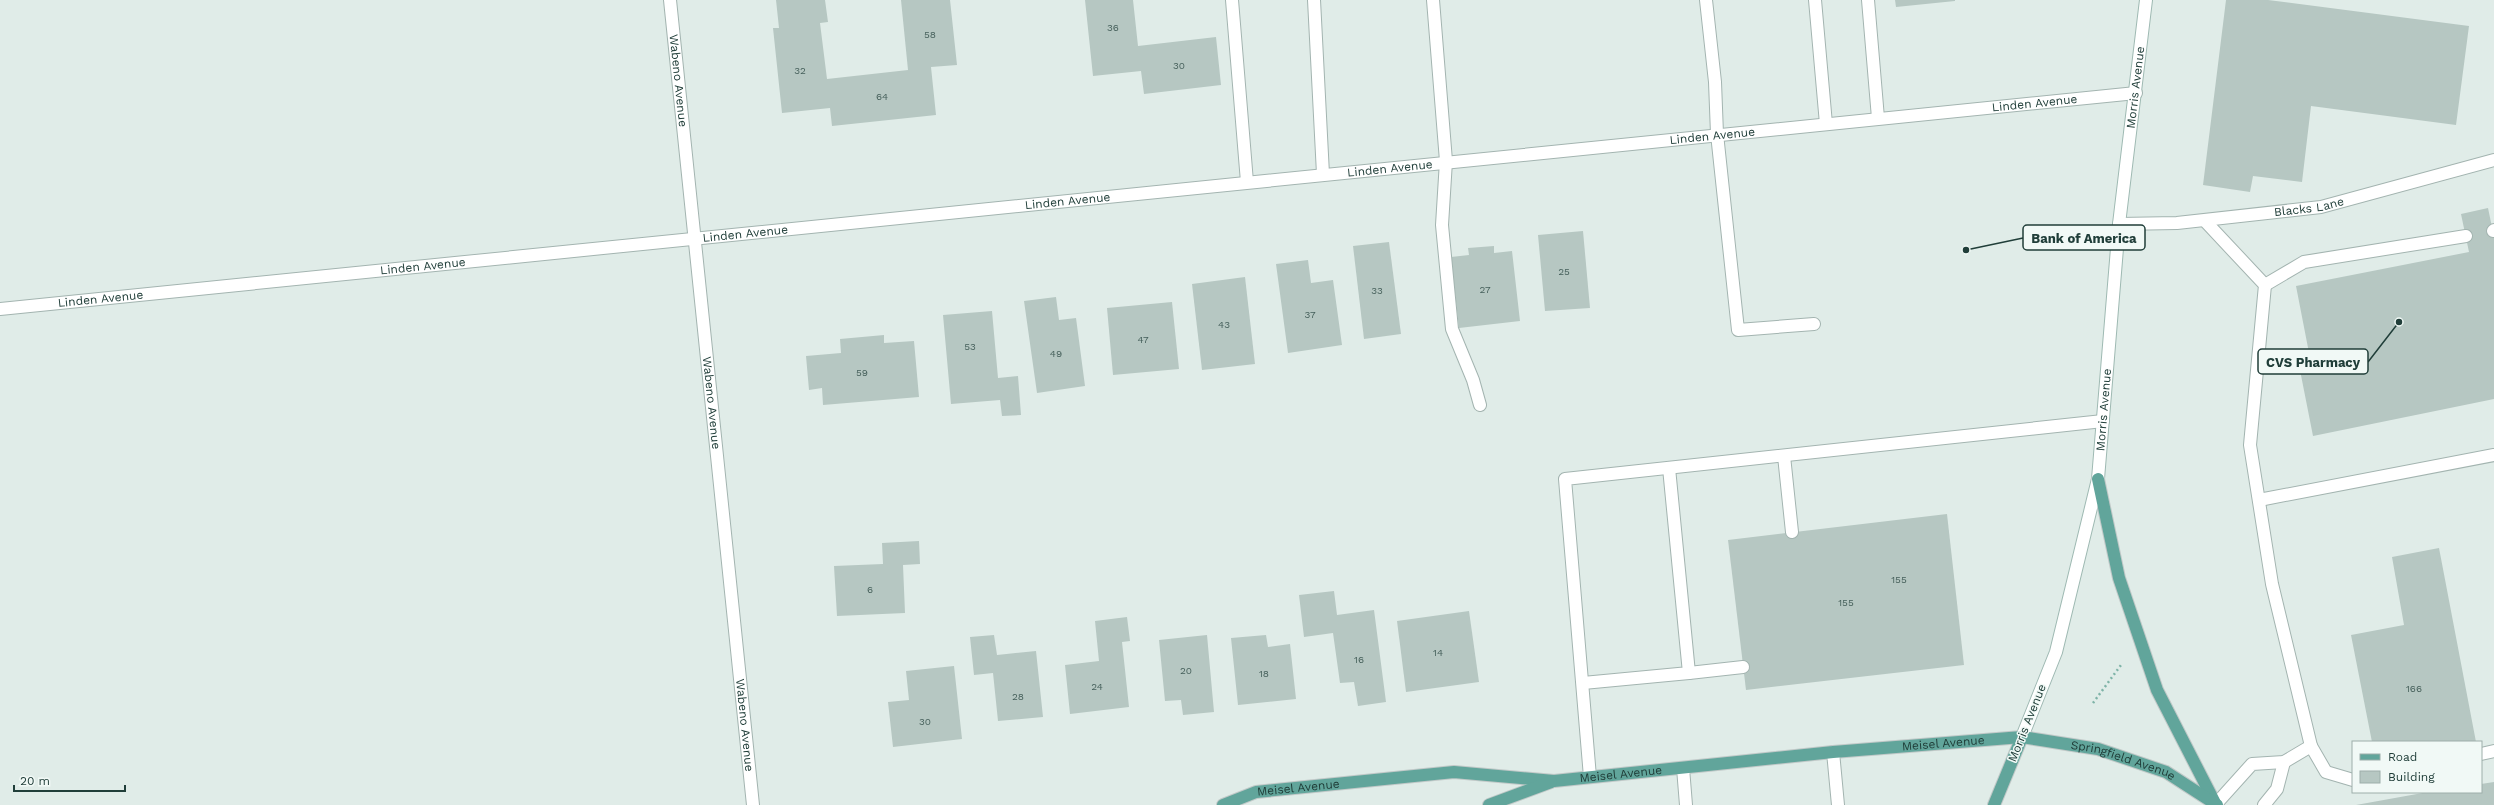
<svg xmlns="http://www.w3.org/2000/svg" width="2494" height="805" font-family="'Work Sans',sans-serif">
  <rect width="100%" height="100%" fill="#e0ece8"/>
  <g fill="#b6c7c2">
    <path d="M776,0H825L828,22L820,23L827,79L908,70L901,0H950L957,65L931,67L936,115L832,126L830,108L782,113L773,28H779Z"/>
    <path d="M1085,0H1133L1138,46L1216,37L1221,85L1144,94L1141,71L1093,76Z"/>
    <path d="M1895,0H1955V1L1896,7Z"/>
    <path d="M2226,0H2268L2469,26L2456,125L2311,106L2302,182L2253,176L2250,192L2203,185Z"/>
    <path d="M2488,208L2494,237V399L2313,436L2298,360L2310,358L2296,286L2469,252L2461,214Z"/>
    <path d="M1583,231L1590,308L1545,311L1538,235Z"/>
    <path d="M1389,242L1401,334L1364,339L1353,246Z"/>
    <path d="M1494,246V253L1512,251L1520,321L1459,328L1451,257L1469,255L1468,248Z"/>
    <path d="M1308,260L1311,283L1333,280L1342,345L1288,353L1276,264Z"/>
    <path d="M1245,277L1255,364L1202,370L1192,284Z"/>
    <path d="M1056,297L1059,320L1076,318L1085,386L1037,393L1024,301Z"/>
    <path d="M1172,302L1179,369L1113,375L1107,308Z"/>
    <path d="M992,311L998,378L1018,376L1021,415L1002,416L1000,400L951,404L943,315Z"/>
    <path d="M884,335V343L914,341L919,397L823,405L822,388L809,390L806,356L841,353L840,339Z"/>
    <path d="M1947,514L1964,665L1746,690L1728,540Z"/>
    <path d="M919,541L920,564L903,565L905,613L837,616L834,566L883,564L882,543Z"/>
    <path d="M2439,548L2476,742H2372L2351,635L2404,625L2392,557Z"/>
    <path d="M1334,591L1337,615L1374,610L1386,702L1358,706L1354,682L1340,683L1333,633L1304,637L1299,595Z"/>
    <path d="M1469,611L1479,682L1406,692L1397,621Z"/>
    <path d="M1127,617L1130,641L1122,642L1129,707L1070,714L1065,665L1099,661L1095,621Z"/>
    <path d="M994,635L997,655L1036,651L1043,717L998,721L993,673L974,675L970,637Z"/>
    <path d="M1207,635L1214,712L1183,715L1181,700L1165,701L1159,640Z"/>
    <path d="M1266,635L1268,647L1290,644L1296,699L1238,705L1231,638Z"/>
    <path d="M954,666L962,739L893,747L888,702L909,700L906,671Z"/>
    <path d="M2494,782V805H2356L2428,792H2481V784Z"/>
  </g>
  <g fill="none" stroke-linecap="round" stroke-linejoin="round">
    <defs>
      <g id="service">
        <path d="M1232,0L1247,182"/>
        <path d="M1314,0L1323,174"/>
        <path d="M1433,0L1446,161L1442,225L1452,329L1473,380L1480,405"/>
        <path d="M1706,0L1715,82L1717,134L1738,330L1814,324"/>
        <path d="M1815,0L1826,124"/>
        <path d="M1868,0L1878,118"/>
        <path d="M2205,221L2265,285L2250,445L2272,584L2311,746L2284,762L2252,764L2216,804"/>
        <path d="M2493,231L2494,230"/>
        <path d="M2265,285L2304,262L2466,236"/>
        <path d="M1784,456L1792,532"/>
        <path d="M2259,500L2494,455"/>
        <path d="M1689,673L1743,667"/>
        <path d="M1583,683L1689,673L1669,468"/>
        <path d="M2311,746L2326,772L2353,780"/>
        <path d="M1833,752L1838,805"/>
        <path d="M2481,754L2494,751"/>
        <path d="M1683,768L1686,805"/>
        <path d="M1590,777L1565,479L2103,421"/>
        <path d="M2264,805L2277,789L2284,762"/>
      </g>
      <g id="minor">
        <path id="s1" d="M670,0L753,805"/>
        <path id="s2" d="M2119,224L2177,223L2321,207L2494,160"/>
        <path id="s3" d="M0,309L2136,93"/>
      </g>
      <g id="secondary">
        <path id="s4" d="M2022,737L2056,652L2098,479L2119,224L2146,0"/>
      </g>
      <g id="primary">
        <path d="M2098,479L2119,578L2157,690L2215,803"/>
        <path id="s5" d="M1223,805L1256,792L1454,772L1554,781L1833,752L2022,737L2098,749L2166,772L2217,805"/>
        <path d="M1489,805L1551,782"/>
        <path d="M1994,805L2022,737"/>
      </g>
    </defs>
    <use href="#service" stroke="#a3b4b0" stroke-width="14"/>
    <use href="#minor" stroke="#a3b4b0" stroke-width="14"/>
    <use href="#secondary" stroke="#9eb9b2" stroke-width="14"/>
    <use href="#primary" stroke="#c1c9c8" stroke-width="14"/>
    <path stroke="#7eb3a7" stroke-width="2.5" stroke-dasharray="2 3" stroke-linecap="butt" d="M2093,703L2121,665"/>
    <use href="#service" stroke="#fff" stroke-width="12"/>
    <use href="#minor" stroke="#fff" stroke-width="12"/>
    <use href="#secondary" stroke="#fff" stroke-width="12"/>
    <use href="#primary" stroke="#61a59b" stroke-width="12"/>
  </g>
  <g text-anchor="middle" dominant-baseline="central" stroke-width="3" stroke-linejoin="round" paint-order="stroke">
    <g font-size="10" fill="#46605b">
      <text x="1113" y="27">36</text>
      <text x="930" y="34">58</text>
      <text x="1179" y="65">30</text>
      <text x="800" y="70">32</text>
      <text x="882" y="96">64</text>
      <text x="1564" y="271">25</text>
      <text x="1485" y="289">27</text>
      <text x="1377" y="290">33</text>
      <text x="1310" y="314">37</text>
      <text x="1224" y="324">43</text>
      <text x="1143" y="339">47</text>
      <text x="970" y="346">53</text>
      <text x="1056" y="353">49</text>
      <text x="862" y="372">59</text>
      <text x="1899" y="579">155</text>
      <text x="870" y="589">6</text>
      <text x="1846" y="602">155</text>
      <text x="1438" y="652">14</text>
      <text x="1359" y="659">16</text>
      <text x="1186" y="670">20</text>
      <text x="1264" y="673">18</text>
      <text x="1097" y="686">24</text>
      <text x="2414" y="688">166</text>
      <text x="1018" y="696">28</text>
      <text x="925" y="721">30</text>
    </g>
    <g font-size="12" fill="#203e39" stroke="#f1f9f6">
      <text stroke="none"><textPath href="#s1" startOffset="81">Wabeno Avenue</textPath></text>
      <text stroke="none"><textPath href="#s4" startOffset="663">Morris Avenue</textPath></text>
      <text stroke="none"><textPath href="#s3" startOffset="2045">Linden Avenue</textPath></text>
      <text stroke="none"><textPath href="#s3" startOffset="1721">Linden Avenue</textPath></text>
      <text stroke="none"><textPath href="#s3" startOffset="1397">Linden Avenue</textPath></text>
      <text stroke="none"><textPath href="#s3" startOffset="1073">Linden Avenue</textPath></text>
      <text stroke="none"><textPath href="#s2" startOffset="191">Blacks Lane</textPath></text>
      <text stroke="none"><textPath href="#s3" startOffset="749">Linden Avenue</textPath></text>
      <text stroke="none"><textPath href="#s3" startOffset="425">Linden Avenue</textPath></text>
      <text stroke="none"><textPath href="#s3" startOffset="101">Linden Avenue</textPath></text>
      <text stroke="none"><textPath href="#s1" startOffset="405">Wabeno Avenue</textPath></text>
      <text stroke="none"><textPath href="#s4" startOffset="339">Morris Avenue</textPath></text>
      <text transform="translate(2027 723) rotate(-68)">Morris Avenue</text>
      <text stroke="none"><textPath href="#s1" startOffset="729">Wabeno Avenue</textPath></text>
      <text stroke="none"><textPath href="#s5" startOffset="726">Meisel Avenue</textPath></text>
      <text stroke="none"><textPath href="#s5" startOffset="909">Springfield Avenue</textPath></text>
      <text stroke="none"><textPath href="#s5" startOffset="402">Meisel Avenue</textPath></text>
      <text stroke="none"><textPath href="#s5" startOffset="78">Meisel Avenue</textPath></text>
    </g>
  </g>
  <path fill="none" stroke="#203e39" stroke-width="1.5" d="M1966 250L2023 238M2399 322L2368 362"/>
  <g fill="#203e39" stroke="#f1f9f6" stroke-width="1.5">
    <circle cx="1966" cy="250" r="4"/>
    <circle cx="2399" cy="322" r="4"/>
  </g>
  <g fill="#f1f9f6" stroke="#203e39" stroke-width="1.5">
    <rect x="2023" y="225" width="122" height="25" rx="4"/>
    <rect x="2258" y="349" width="110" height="25" rx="4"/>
  </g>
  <g font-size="13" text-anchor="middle" font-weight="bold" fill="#203e39">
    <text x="2084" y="243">Bank of America</text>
    <text x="2313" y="367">CVS Pharmacy</text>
  </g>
  <rect x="2352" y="741" width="130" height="52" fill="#f1f9f6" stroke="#9daeaa"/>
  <rect x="2360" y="754" width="20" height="6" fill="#61a59b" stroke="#9daeaa"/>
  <text x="2388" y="761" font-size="12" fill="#203e39">Road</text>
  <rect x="2360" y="771" width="20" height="12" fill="#b6c7c2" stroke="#9daeaa"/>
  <text x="2388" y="781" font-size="12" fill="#203e39">Building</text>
  <path d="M14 785v6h111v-6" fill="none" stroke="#203e39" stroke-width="2"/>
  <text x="20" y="785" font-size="12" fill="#203e39" stroke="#f1f9f6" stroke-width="3" paint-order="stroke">20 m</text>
</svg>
